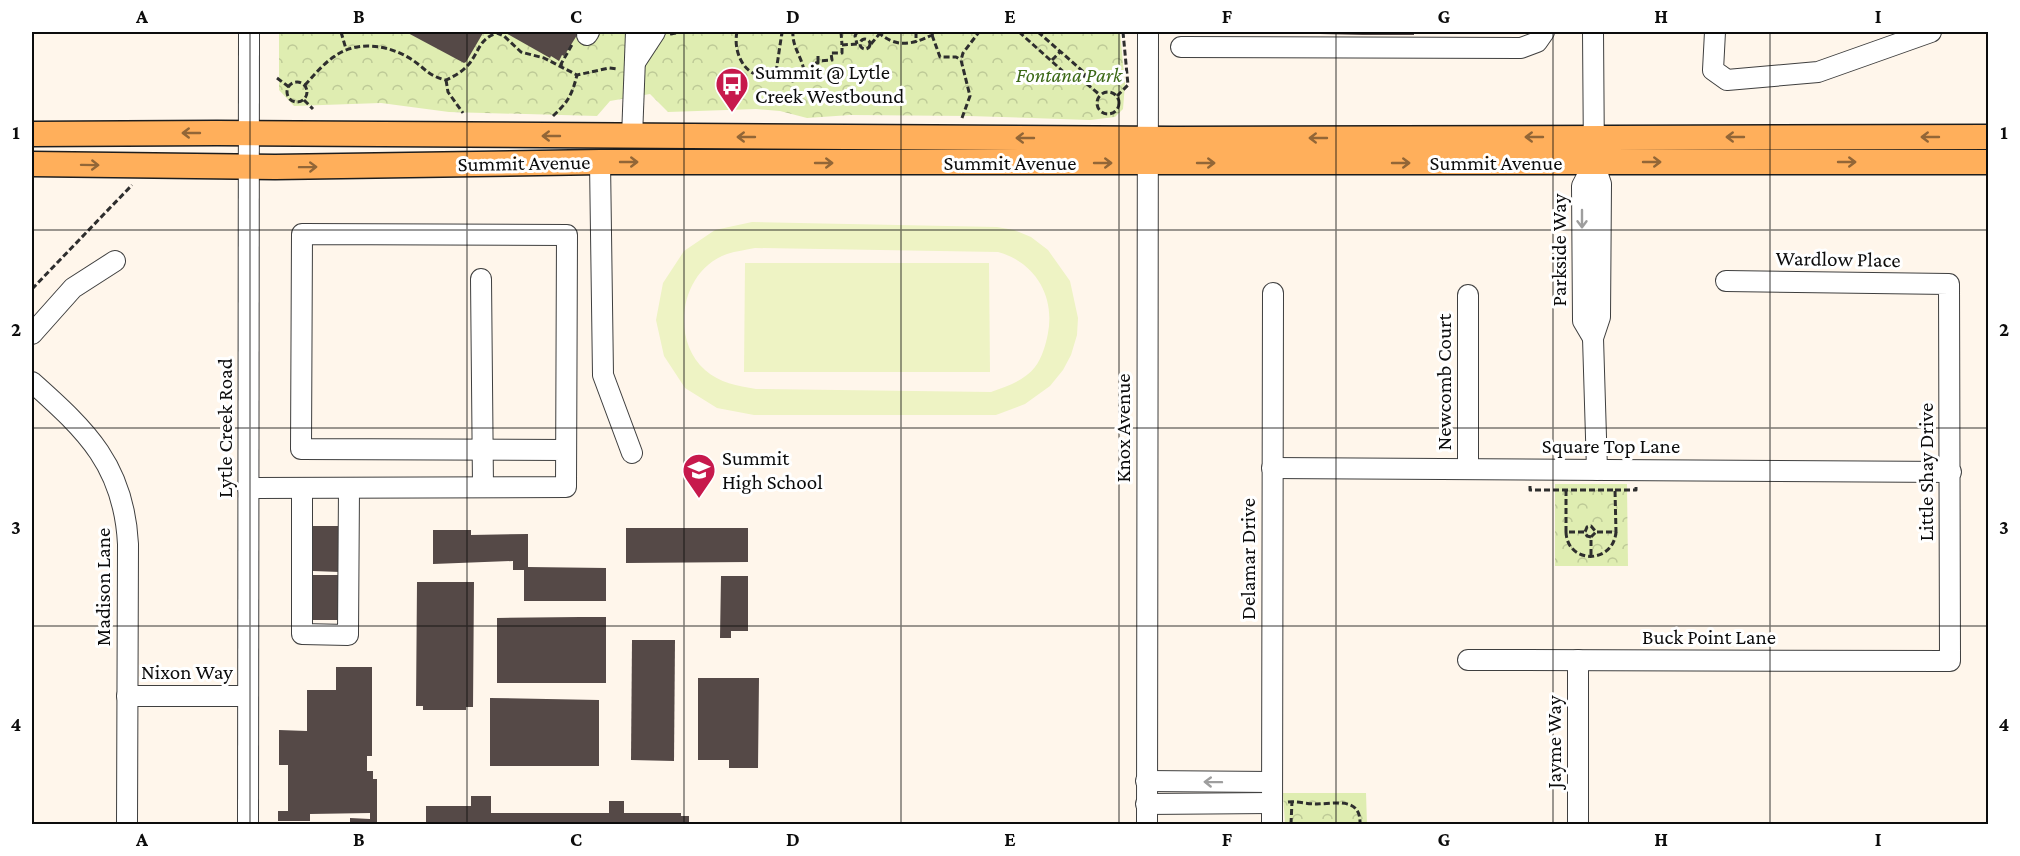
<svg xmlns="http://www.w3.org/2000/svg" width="2020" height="856" font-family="'Crimson Pro',serif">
  <defs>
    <pattern id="park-crowns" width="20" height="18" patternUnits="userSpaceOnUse" patternTransform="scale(1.5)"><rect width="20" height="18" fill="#dfedb1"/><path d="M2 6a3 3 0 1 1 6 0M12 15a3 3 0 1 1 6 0" fill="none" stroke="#beca97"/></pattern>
  </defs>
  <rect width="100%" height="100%" fill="#fff6eb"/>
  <g fill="url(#park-crowns)">
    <path d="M279,32H1120L1125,84L1123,109L1115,117L1090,120L969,116L850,115L807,118L780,111L756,109L668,112L650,94L610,101L597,116L449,112L381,103L294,106L279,90Z"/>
    <path d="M1555,484H1627L1628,566H1555Z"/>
    <path d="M1283,793H1366L1367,824H1285Z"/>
  </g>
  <g fill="#eef3c4" fill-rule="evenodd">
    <path d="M752,222L997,227L1014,230L1031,237L1048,250L1070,281L1078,318L1077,335L1071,355L1063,370L1050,386L1025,404L996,415H754L717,408L685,388L664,356L656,320L663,283L684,251L715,230ZM755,248L998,252C1035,262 1055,296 1048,333C1046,344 1042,358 1035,367C1024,381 1007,386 991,392L756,389C737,386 720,383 705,370C669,338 681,270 727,254C736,251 746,250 755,248Z"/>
    <path d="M745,263H989L990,372H744Z"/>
  </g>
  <g fill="#554947">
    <path d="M406,32H481L483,33L466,62L464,63Z"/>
    <path d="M504,32H579L564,56L562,55L559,61L551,56L550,58Z"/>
    <path d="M1320,32H1414V35H1363L1320,34Z"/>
    <path d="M313,526H340V572L313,571Z"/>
    <path d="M626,528H748V562L626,563Z"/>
    <path d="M433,530H471V535L528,534V567L606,568V601H524V570H513V561L433,564Z"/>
    <rect x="313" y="575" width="27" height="45"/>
    <path d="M721,576H748V631H731V638H720Z"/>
    <path d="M417,582H474L473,707H466V710H423V706H416Z"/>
    <path d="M580,617H606V683H497V618Z"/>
    <path d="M632,640H675L674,761L631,760Z"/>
    <path d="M336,667H372V756H367V771H373V779H377V824H350V818L370,819V813L310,814V821H278V811H288V765H279V730L307,731V690H336Z"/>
    <path d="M698,678H759L758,768H729V760H698Z"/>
    <path d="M490,698L599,700V766H490Z"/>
    <path d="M471,796H491V813H609V801H624V813H681V816H689V824H426V806H471Z"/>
  </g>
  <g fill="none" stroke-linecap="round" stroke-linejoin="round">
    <defs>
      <g id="minor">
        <path d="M1593,32L1594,163L1601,184L1600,317L1593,338L1597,470"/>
        <path d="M1715,32L1713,70L1727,80L1818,72L1931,32"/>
        <path d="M587,35L589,32"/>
        <path d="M1181,47L1521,48L1537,42L1544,32"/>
        <path d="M636,61L655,32"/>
        <path d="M632,137L636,32"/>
        <path d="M600,162L603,375L632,453"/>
        <path d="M481,279L483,487"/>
        <path d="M1468,295V469"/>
        <path d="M32,334L73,288L115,261"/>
        <path d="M1593,338L1583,321L1582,186L1594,163"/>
        <path d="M32,382C87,431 124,466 128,544L127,824"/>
        <path d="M1272,468L1951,472"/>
        <path d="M248,488L566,487L567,235L302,234L301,449L566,450"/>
        <path d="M302,488V634L348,635L349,488"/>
        <path d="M1468,660L1950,661L1949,284L1726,281"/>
        <path d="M1578,660V824"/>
        <path d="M127,696H248"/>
        <path d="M1146,781L1271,782"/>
        <path d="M1146,804L1271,803"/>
        <path d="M248,824L249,32"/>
        <path d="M1147,824L1148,32"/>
        <path d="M1272,824L1273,293"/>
      </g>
      <g id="major">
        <path d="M32,134L217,133L1174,139L1988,137"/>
        <path d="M32,164L275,167L600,162H1988"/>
      </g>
    </defs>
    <use href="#minor" stroke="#3f3f3f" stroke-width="22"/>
    <use href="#major" stroke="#1d1d1d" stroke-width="27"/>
    <g stroke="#2e2e2e" stroke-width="3" stroke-dasharray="6 3" stroke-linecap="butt">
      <path d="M341,32L346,49"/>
      <path d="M737,32C732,55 749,86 776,72"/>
      <path d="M841,32L842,45"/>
      <path d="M857,32L855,36L857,44"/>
      <path d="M878,32C895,48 912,45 932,35L933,32"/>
      <path d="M916,32V42"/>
      <path d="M1019,32L1076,83L1081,79L1100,95"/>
      <path d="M1038,32L1086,74L1081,79"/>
      <path d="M670,34L682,32"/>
      <path d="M932,35L940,57H956L961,60"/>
      <circle cx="865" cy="44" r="5"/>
      <path d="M871,44L881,32"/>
      <path d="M818,56V61L832,60L831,53H842V45L857,44"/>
      <path d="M1052,60L1061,51"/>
      <path d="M562,66L561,64L573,43"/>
      <path d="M804,70H812V63H818V61"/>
      <path d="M776,72L791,81L798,80L804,71C802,57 792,47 793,32"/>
      <path d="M776,72L782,32"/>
      <path d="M277,78L289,87"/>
      <path d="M446,80L448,92L463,113"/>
      <circle cx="297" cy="92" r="10"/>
      <path d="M305,85C314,75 324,63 335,56C357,40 389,45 411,59C425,68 428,76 446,80C455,76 463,71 469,64C480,50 479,39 497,33L504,36L521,52L544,58L577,75L609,68L617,69"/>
      <circle cx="1108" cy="103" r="11"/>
      <path d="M1117,96L1128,85L1123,32"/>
      <path d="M304,100L313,109"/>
      <path d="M553,116C568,102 572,95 577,75"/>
      <path d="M962,118L970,96L961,60L963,53L979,32"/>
      <path d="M32,289L132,185"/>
      <path d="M1530,486V490H1615L1616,532H1596"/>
      <path d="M1566,490V532H1585"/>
      <path d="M1615,490H1636V485"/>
      <path d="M1566,532C1567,564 1613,565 1616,532"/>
      <path d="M1591,537L1587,536L1585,532L1587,527L1591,526L1596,532L1591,537V557"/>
      <path d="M1288,802C1297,801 1307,804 1316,804C1334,804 1361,796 1360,824"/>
      <path d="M1291,824L1292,801"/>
    </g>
    <use href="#minor" stroke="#fff" stroke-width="20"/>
    <use href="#major" stroke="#ffaf5b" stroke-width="24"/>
  </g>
  <defs><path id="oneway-shaft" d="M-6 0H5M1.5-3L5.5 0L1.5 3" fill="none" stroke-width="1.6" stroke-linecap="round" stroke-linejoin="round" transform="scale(1.5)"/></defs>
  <g stroke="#926637">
    <use href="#oneway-shaft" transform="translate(191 133) rotate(180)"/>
    <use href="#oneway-shaft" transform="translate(551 136) rotate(-180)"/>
    <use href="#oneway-shaft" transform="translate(746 137) rotate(-180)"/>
    <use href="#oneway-shaft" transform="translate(1534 137) rotate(180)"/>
    <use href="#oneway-shaft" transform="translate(1735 137) rotate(180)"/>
    <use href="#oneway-shaft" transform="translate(1930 137) rotate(180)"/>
    <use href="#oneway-shaft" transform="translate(1025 138) rotate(-180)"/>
    <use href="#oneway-shaft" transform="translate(1318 138) rotate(180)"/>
    <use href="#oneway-shaft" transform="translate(629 162)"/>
    <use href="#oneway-shaft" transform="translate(1652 162)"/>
    <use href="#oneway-shaft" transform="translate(1847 162)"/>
    <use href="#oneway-shaft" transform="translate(824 163)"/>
    <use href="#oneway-shaft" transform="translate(1103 163)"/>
    <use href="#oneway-shaft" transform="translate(1206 163)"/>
    <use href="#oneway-shaft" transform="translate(1401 163)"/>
    <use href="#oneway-shaft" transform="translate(90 165) rotate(1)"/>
    <use href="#oneway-shaft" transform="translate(308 167) rotate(-1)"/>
  </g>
  <g stroke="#9e9e9e">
    <use href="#oneway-shaft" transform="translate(1582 219) rotate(90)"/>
    <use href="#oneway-shaft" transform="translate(1213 782) rotate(-179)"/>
  </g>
  <path fill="none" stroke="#0c0c0c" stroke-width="1.5" stroke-opacity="0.55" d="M250,32V824M467,32V824M684,32V824M901,32V824M1119,32V824M1336,32V824M1553,32V824M1770,32V824M32,230H1988M32,428H1988M32,626H1988"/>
  <defs>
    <symbol id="bus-pin" viewBox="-11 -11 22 30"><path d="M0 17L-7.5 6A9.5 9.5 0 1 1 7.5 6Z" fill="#c7194c" stroke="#fff"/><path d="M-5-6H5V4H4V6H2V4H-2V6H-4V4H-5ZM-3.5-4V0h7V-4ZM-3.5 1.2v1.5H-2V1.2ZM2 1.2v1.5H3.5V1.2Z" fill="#fff"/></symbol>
    <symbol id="school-pin" viewBox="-11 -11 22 30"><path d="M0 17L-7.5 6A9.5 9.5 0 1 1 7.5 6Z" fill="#c7194c" stroke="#fff"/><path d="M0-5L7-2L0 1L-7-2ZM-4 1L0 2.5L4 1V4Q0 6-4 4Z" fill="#fff"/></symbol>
  </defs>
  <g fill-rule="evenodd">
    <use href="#bus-pin" x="713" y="65" width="38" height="52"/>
    <use href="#school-pin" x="680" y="451" width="38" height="52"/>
  </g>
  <g text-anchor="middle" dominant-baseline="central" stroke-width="6" stroke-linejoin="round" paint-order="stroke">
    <g font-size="21" fill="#0c0c0c" stroke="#fff" text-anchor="start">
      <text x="755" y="72">Summit @ Lytle<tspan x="755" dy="24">Creek Westbound</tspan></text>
      <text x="722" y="458">Summit<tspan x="722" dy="24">High School</tspan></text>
    </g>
    <g font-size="21" font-style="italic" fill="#3c6917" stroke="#fff">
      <text x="1069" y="75">Fontana Park</text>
    </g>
    <g font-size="21" fill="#0c0c0c" stroke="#fff">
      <text transform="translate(524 163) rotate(-1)">Summit Avenue</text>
      <text x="1010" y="163">Summit Avenue</text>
      <text x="1496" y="163">Summit Avenue</text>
      <text transform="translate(1559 250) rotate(-90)">Parkside Way</text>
      <text transform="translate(1838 259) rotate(1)">Wardlow Place</text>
      <text transform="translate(1444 382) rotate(-90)">Newcomb Court</text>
      <text transform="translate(225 428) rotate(-90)">Lytle Creek Road</text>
      <text transform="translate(1123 428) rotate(-90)">Knox Avenue</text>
      <text x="1611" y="446">Square Top Lane</text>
      <text transform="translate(1926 472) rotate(-90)">Little Shay Drive</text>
      <text transform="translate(1248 559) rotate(-90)">Delamar Drive</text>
      <text transform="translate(103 587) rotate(-90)">Madison Lane</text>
      <text x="1709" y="637">Buck Point Lane</text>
      <text x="187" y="672">Nixon Way</text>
      <text transform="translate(1554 742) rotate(-90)">Jayme Way</text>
    </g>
  </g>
  <rect width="2020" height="856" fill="none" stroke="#ffffff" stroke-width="66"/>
  <rect x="33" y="33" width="1954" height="790" fill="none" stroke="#0c0c0c" stroke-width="2"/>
  <g font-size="20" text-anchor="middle" font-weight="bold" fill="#0c0c0c">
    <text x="142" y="23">A</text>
    <text x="359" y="23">B</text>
    <text x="576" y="23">C</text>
    <text x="793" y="23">D</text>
    <text x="1010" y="23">E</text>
    <text x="1227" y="23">F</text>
    <text x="1444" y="23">G</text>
    <text x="1661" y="23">H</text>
    <text x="1878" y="23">I</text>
    <text x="16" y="139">1</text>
    <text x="2004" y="139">1</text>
    <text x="16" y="336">2</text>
    <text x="2004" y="336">2</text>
    <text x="16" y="534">3</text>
    <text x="2004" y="534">3</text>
    <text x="16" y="731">4</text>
    <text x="2004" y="731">4</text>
    <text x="142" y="846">A</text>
    <text x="359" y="846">B</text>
    <text x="576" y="846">C</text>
    <text x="793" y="846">D</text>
    <text x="1010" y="846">E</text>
    <text x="1227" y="846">F</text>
    <text x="1444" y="846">G</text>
    <text x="1661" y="846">H</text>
    <text x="1878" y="846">I</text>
  </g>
</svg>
